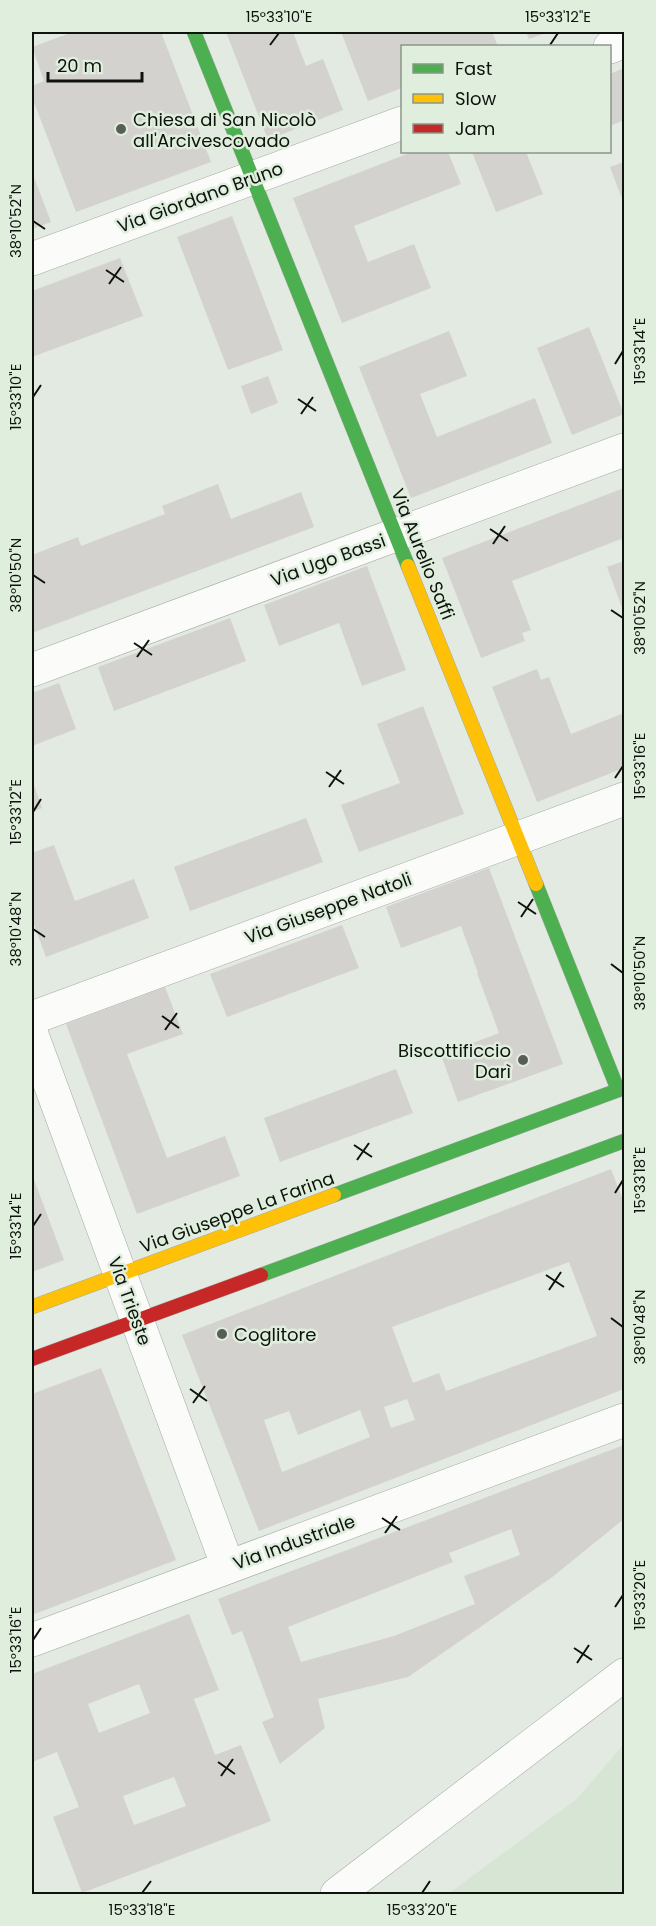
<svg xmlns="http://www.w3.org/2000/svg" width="656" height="1926" font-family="Poppins,sans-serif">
  <rect width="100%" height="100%" fill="#e2eae1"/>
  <path fill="#d6e5d4" d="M624,1744V1894H448L577,1799Z"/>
  <g fill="#d4d2cf" fill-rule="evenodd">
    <path d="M73,32H161L211,162L76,212L32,97V86L44,81L32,47Z"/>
    <path d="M226,32H293L306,66L323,59L343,110L268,140Z"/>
    <path d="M341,32H492L498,46H402V88L368,101Z"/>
    <path d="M526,32H549L529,39Z"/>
    <path d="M624,68V120L610,126V74Z"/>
    <path d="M412,152H448L461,184L354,226L368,262L414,244L431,288L342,323L293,198Z"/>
    <path d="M472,152H526L543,194L496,212Z"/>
    <path d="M624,162V204L610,167Z"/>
    <path d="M32,172L51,222L32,229Z"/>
    <path d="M232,216L283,350L228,370L177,237Z"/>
    <path d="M120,258L143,316L32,357V291Z"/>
    <path d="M589,327L624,414L572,435L537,348Z"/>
    <path d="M449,331L467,376L420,394L437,437L535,398L552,443L411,498L359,367Z"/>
    <path d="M268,376L278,403L251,414L241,386Z"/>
    <path d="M218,484L231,519L301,492L314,527L32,633V555L78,537L81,546L165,514L162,506Z"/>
    <path d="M624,488V548L621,539L512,581L531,630L522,633L525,641L481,658L442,558Z"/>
    <path d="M624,561V613L607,567Z"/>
    <path d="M367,566L406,670L362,686L339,623L279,646L264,605Z"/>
    <path d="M230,618L246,661L114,711L98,667Z"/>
    <path d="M537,669L541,680L549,677L571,734L624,713V768L537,802L492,687Z"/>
    <path d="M59,683L76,729L32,746V693Z"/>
    <path d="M423,706L464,814L359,852L341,805L400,783L377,724Z"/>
    <path d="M32,779L42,808L32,812Z"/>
    <path d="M306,818L323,862L190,911L174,867Z"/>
    <path d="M54,845L75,901L134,879L149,918L46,957L32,919V853Z"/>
    <path d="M489,868L563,1064L458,1102L441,1055L499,1033L477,973H478L461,926L401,948L386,907Z"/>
    <path d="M342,925L359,968L227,1017L210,974Z"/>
    <path d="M165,987L183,1034L127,1054L167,1158L225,1136L240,1176L137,1214L66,1024Z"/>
    <path d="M396,1069L413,1113L280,1162L264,1118Z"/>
    <path d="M611,1169L624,1203V1389L259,1531L182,1335ZM569,1262L597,1336L446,1391L439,1373L413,1383L392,1327ZM407,1399L415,1420L391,1428L384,1407ZM360,1410L370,1437L282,1472L264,1420L289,1411L298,1435Z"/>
    <path d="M32,1174L64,1260L32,1272Z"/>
    <path d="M101,1368L176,1560L32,1615V1394Z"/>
    <path d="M624,1445V1519L551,1578L408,1677L318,1699L325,1728L280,1764L262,1722L274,1717L242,1631L232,1635L218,1599ZM511,1529L520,1555L464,1576L475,1604L394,1636L301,1662L288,1627L453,1562L449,1553Z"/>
    <path d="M189,1614L219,1690L194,1699L215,1755L241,1745L271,1821L82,1893L53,1817L79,1807L57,1752L32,1762V1674ZM139,1684L150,1713L99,1733L88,1704ZM174,1777L186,1806L134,1825L123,1796Z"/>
  </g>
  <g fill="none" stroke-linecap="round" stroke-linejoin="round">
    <defs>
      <g id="street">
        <path d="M610,47L624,41"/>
        <path d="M32,259L402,123"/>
        <path d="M32,670L624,450"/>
        <path d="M32,1018L624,799"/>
        <path d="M32,1035L228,1567"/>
        <path d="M32,1640L624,1420"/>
        <path d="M337,1894L624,1675"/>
      </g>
      <g id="fast">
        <path d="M194,32L408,566"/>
        <path d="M536,884L618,1090"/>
        <path d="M334,1195L624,1088"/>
        <path d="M261,1275L624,1141"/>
      </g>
      <g id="slow">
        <path d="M408,566L536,884"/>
        <path d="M32,1307L334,1195"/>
      </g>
      <path id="jam" d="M32,1359L261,1275"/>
    </defs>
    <use href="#street" stroke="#a4aba3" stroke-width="34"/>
    <use href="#fast" stroke="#a4aba3" stroke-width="15"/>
    <use href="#slow" stroke="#a4aba3" stroke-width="15"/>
    <use href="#jam" stroke="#a4aba3" stroke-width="15"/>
    <use href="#street" stroke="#fbfcfa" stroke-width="33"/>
    <use href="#fast" stroke="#4caf50" stroke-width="14"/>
    <use href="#slow" stroke="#ffc107" stroke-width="14"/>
    <use href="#jam" stroke="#c62828" stroke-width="14"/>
  </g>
  <path fill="none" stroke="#0e130d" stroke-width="2" d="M270,45L279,33M550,45L558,33M33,221L45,229M106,270L124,282M109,284L121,267M615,364L623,351M33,397L41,385M298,399L316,411M301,414L313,397M490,529L508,541M493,544L505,526M33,575L45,583M611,610L623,618M134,643L152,655M137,657L149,640M326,772L344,784M615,778L623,766M329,787L341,770M33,812L41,799M518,902L536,914M521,917L533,899M33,929L45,937M611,964L623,973M162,1016L179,1028M165,1030L177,1013M354,1145L372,1157M357,1160L369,1143M615,1193L623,1180M33,1226L41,1214M546,1275L564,1287M549,1290L561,1272M611,1318L623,1327M190,1389L207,1401M193,1403L205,1386M382,1518L400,1530M385,1533L397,1516M615,1607L623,1595M33,1640L41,1628M574,1648L592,1660M577,1663L589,1645M218,1762L235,1774M221,1776L233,1759M142,1893L151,1881M422,1893L430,1881"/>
  <g fill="#585e57" stroke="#dfeedd" stroke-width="2">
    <circle cx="121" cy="129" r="6"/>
    <circle cx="523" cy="1060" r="6"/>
    <circle cx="222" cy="1334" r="6"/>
  </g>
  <g text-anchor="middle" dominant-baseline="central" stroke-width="5" stroke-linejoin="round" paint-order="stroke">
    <g font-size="18" fill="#0e130d" stroke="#dfeedd" text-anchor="start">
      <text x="133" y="119">Chiesa di San Nicolò<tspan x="133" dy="21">all'Arcivescovado</tspan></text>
      <text x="511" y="1050" text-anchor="end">Biscottificcio<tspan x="511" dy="21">Darì</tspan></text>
      <text x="234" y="1334">Coglitore</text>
    </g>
    <g font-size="18" fill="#0e130d" stroke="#dfeedd">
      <text transform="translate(200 197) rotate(-20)">Via Giordano Bruno</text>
      <text transform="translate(423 554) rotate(68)">Via Aurelio Saffi</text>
      <text transform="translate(328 560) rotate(-20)">Via Ugo Bassi</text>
      <text transform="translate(328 908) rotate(-20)">Via Giuseppe Natoli</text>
      <text transform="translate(237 1212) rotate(-20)">Via Giuseppe La Farina</text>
      <text transform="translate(130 1301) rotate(70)">Via Trieste</text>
      <text transform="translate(294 1542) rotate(-20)">Via Industriale</text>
    </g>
  </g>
  <rect width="656" height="1926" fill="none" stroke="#dfeedd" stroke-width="66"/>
  <rect x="401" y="45" width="210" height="108" fill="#dfeedd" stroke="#8b968a" stroke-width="1.5"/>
  <rect x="413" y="64" width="30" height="9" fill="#4caf50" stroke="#8b968a" stroke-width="1.5"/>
  <text x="455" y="75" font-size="18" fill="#0e130d">Fast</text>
  <rect x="413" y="94" width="30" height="9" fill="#ffc107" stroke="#8b968a" stroke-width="1.5"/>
  <text x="455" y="105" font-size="18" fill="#0e130d">Slow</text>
  <rect x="413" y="124" width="30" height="9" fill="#c62828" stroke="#8b968a" stroke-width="1.5"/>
  <text x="455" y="135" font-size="18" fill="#0e130d">Jam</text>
  <path d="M48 72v9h94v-9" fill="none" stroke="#0e130d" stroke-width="3"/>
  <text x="57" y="72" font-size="18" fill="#0e130d" stroke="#dfeedd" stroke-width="4.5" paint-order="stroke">20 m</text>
  <rect x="33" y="33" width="590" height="1860" fill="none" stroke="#0e130d" stroke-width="2"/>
  <g font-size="15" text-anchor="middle" fill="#0e130d">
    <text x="279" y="22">15°33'10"E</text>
    <text x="558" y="22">15°33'12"E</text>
    <text transform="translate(16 221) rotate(-90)" y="5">38°10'52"N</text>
    <text transform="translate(640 351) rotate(-90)" y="5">15°33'14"E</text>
    <text transform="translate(16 397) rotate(-90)" y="5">15°33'10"E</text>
    <text transform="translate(16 575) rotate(-90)" y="5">38°10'50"N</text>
    <text transform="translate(640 618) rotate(-90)" y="5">38°10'52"N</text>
    <text transform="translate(640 766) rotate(-90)" y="5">15°33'16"E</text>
    <text transform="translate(16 812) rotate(-90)" y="5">15°33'12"E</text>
    <text transform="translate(16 929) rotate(-90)" y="5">38°10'48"N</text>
    <text transform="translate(640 973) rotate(-90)" y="5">38°10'50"N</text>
    <text transform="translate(640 1180) rotate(-90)" y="5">15°33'18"E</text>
    <text transform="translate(16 1226) rotate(-90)" y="5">15°33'14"E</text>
    <text transform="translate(640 1327) rotate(-90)" y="5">38°10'48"N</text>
    <text transform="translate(640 1595) rotate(-90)" y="5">15°33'20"E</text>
    <text transform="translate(16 1640) rotate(-90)" y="5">15°33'16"E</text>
    <text x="142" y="1915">15°33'18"E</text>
    <text x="422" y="1915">15°33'20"E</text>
  </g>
</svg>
